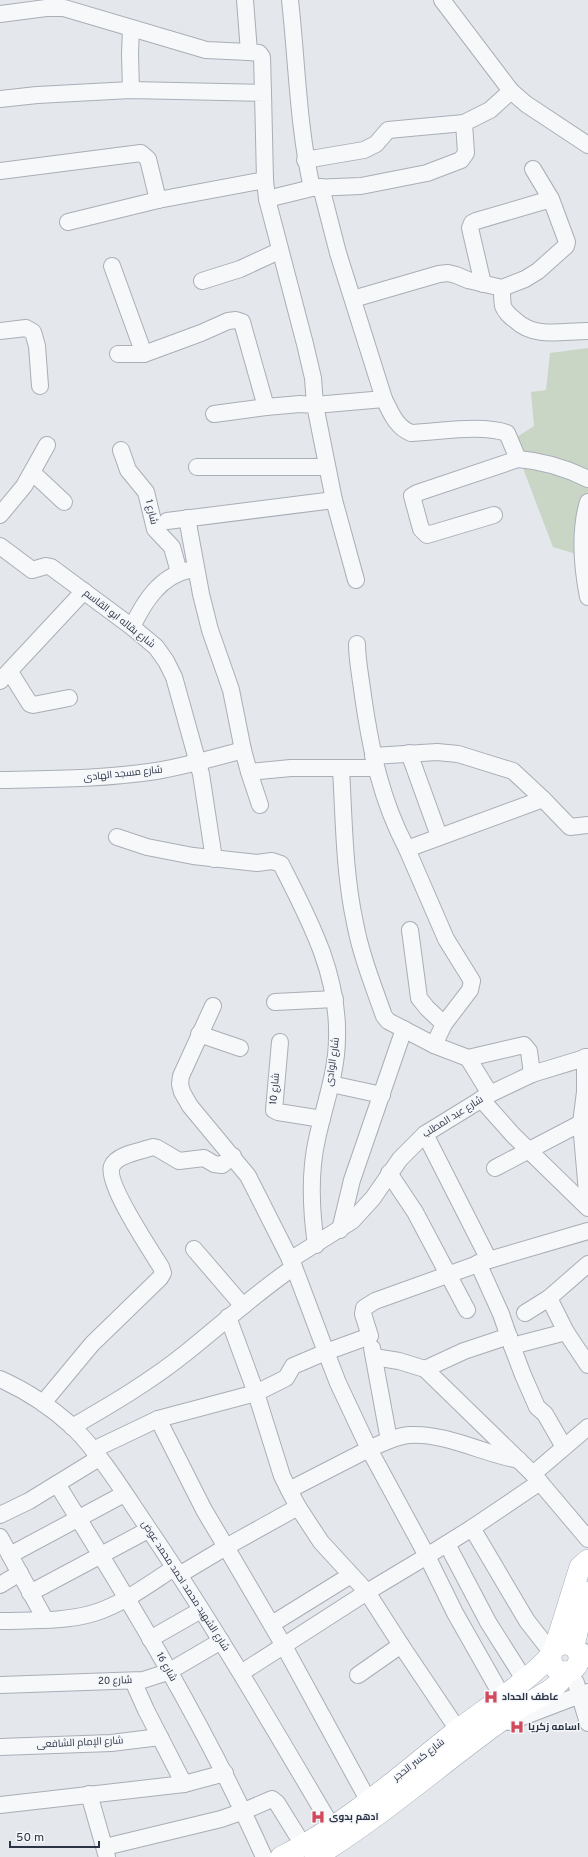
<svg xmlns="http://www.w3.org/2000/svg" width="588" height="1857" font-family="Overpass,Cairo,sans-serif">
  <rect width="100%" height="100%" fill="#e4e7ec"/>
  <path fill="#c9d6c5" d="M588,348V565L586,557L553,547L524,471L517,437L534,426L531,392L546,390L550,353Z"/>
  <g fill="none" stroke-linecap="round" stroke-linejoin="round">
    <defs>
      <g id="minor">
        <path d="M245,0L249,52L259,53L262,57L263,93"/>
        <path d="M290,0C297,63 298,127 312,188"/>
        <path d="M442,0L511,91L526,104L588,145"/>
        <path d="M0,14L46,8H64L206,50L249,52"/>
        <path d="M131,90L130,54L131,28"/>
        <path d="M0,99L37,95L131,90L263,93L265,180L267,199L312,188L361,186L427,173L461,160L466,153L464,123L490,110L511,91"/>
        <path d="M305,160L364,150L376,144L388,130L464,123"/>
        <path d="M0,171L141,153L148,159L158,200"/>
        <path d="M267,199L305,344L313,378L315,405L384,399L338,253L321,187"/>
        <path d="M68,222L158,200L265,180"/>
        <path d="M112,266L144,354"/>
        <path d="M202,281L240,269L279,251"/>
        <path d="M483,284L470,228L472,223L476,221L551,199"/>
        <path d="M502,288C502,293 502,301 503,306C505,312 510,316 515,320C535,339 562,331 588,331"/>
        <path d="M353,299L439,274L448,273L456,275L468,280L502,288L525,279L538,271L566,246L567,242L551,199L533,169"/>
        <path d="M0,331L26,328L33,332L37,346L40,386"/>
        <path d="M118,354H144L201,333L228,321L236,320L242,322L266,407L214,414"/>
        <path d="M384,399C391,413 396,427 411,433C440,432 480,424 507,433L518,459"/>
        <path d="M266,407L300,404L315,405L334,500L356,580"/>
        <path d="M121,450L128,470L146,492L155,529L172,547L179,572"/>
        <path d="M197,467H326"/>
        <path d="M33,473L64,502"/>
        <path d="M588,502C579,532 582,566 588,597"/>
        <path d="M0,515L24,486L47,445"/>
        <path d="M494,515L427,535L421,529L412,496L417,493L518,459C543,461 566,468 588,479"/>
        <path d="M187,518L201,594L210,630L231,690L243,750L249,772"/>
        <path d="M167,521L334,500"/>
        <path d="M0,546L32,570L46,566L51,567L132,627L156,647L166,661L174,677L201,774L214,859"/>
        <path d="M132,627C144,602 160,576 189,570"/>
        <path d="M357,644C357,661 361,679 363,696C371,751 381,800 407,849"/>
        <path d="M10,672L30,704L33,705L69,698"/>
        <path d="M0,681L84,591"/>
        <path d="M409,753L439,836"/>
        <path d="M373,756L437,752L458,754L513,771L543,799L407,849L446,939L472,981L470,990L444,1024L434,1045"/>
        <path d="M341,769C344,820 344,872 355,923C361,955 373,985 384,1016L388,1021L434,1045L468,1058L524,1045L529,1051L532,1074"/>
        <path d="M0,780C52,779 104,779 156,771C186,766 214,758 243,750"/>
        <path d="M543,799L570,827L588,825"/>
        <path d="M260,805L249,772L291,768H375"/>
        <path d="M117,837L147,847L193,856L257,863L272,861L281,864C309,919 339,974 337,1038C337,1072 324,1106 317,1139C309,1174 311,1210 316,1245"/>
        <path d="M410,930L419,998L427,1008L444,1024"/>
        <path d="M275,1002L335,999"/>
        <path d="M199,1034L240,1048"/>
        <path d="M280,1042L274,1110L278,1112L322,1119"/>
        <path d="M585,1057V1092L581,1123L588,1204"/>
        <path d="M468,1058L490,1094"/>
        <path d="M331,1084L382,1095"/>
        <path d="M481,1099L513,1135L588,1208"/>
        <path d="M425,1134L489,1260L375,1301L364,1308L363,1314L370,1336L326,1352L338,1383L369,1449L289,1490L298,1507L321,1542L367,1592L401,1645L458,1730"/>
        <path d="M495,1168L581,1123"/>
        <path d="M389,1173L415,1212L467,1310"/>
        <path d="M340,1230L352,1180L404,1029"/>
        <path d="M194,1249L243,1306"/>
        <path d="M290,1260L352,1221L373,1198L400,1159L425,1134L490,1094L532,1074L588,1057"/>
        <path d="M489,1260L588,1231"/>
        <path d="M478,1263L501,1314L512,1346L566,1332L549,1298"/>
        <path d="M525,1313L549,1298L588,1264"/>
        <path d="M228,1317L256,1393L282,1476L289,1490"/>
        <path d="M566,1332L588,1365"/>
        <path d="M512,1346L523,1375L537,1407L545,1414L564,1447"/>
        <path d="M372,1348L389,1440"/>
        <path d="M374,1357L399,1361L425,1369L533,1474L588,1539"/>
        <path d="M425,1369L464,1351L509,1336"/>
        <path d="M0,1379C27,1391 51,1407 73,1427C103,1457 126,1496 150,1531C215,1627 273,1727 332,1827"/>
        <path d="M43,1403L92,1344L160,1278L163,1273L161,1267C151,1251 105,1182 112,1166C117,1154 142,1151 153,1147L157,1148L179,1161L204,1158L214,1164L222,1165L233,1156"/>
        <path d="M158,1419L204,1510L226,1547L298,1507"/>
        <path d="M72,1427C112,1404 151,1381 187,1352C223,1323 256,1293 294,1267"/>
        <path d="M93,1450L158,1419L256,1393L286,1378L293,1366L326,1352L294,1267L248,1176L190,1106L182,1092L180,1084L181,1076L213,1006"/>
        <path d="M533,1474L588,1427"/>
        <path d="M57,1484C132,1605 206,1727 264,1857"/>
        <path d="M0,1515L29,1501L99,1458"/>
        <path d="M472,1528L527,1621L552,1653"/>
        <path d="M0,1537L45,1619"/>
        <path d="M447,1544L488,1622L524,1679"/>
        <path d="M10,1555L124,1494"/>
        <path d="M179,1575L226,1547L284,1646L368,1800"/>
        <path d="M0,1585L20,1573"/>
        <path d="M30,1593L148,1530"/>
        <path d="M0,1621C31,1620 64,1622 94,1613C123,1604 149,1584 174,1568"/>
        <path d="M272,1624L351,1575"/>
        <path d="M150,1639L201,1610"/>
        <path d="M578,1650L588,1653"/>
        <path d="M568,1672L576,1683L588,1723"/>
        <path d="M241,1673L367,1592L427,1556L369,1449C382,1443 396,1436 410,1435C446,1433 484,1454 519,1460"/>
        <path d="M358,1675L401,1645"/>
        <path d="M133,1681L146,1710L184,1784"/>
        <path d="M0,1685L143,1680L168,1672L221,1641"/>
        <path d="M502,1696L455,1613L427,1556L472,1528L540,1482"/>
        <path d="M509,1722L588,1692"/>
        <path d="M0,1747L111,1743L160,1737"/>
        <path d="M89,1794L107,1857"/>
        <path d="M0,1805L184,1784L225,1773"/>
        <path d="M105,1847L221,1819L244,1811L272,1799L277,1803L303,1845"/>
      </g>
      <g id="major">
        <circle cx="565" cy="1658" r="14"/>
        <path d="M574,1646L586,1592"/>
        <path d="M555,1647L580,1567L588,1560"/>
        <path d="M281,1857C346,1825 402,1774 459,1729C488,1707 527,1682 551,1655"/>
        <path d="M315,1857C386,1814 448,1757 516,1710C532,1699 558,1691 566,1672"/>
      </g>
    </defs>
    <use href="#minor" stroke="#a9aeb7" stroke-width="18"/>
    <use href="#major" stroke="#a3abb8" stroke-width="22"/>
    <use href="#minor" stroke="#f7f8fa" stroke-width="16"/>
    <use href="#major" stroke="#fff" stroke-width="21"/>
  </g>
  <defs>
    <symbol id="hospital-bare" viewBox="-9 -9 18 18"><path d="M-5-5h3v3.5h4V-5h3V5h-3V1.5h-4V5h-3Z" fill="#d1495b" stroke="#f4f6f9" stroke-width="2.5" paint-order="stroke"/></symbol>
  </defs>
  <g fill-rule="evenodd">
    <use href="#hospital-bare" x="481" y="1687" width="20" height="20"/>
    <use href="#hospital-bare" x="507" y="1717" width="20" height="20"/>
    <use href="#hospital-bare" x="308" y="1807" width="20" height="20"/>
  </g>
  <g text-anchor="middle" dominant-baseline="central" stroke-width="3" stroke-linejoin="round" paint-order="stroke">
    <g font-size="10" fill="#2b3445" stroke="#f4f6f9">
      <text transform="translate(151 512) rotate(77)">شارع 1</text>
      <text transform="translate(119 619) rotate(38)">شارع بقاله ابو القاسم</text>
      <text transform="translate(123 774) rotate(-6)">شارع مسجد الهادى</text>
      <text transform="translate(333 1062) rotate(-82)">شارع الوادى</text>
      <text transform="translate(275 1089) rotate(-85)">شارع 10</text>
      <text transform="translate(453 1117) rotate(-32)">شارع عبد المطلب</text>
      <text transform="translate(185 1586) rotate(57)">شارع الشهيد محمد احمد محمد عوض</text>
      <text transform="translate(166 1667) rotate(61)">شارع 16</text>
      <text transform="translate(115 1681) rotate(-2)">شارع 20</text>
      <text transform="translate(80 1743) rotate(-3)">شارع الإمام الشافعى</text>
      <text transform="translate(419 1760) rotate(-38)">شارع كسر الحجر</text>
    </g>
    <g font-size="10" font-weight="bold" fill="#2b3445" stroke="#f4f6f9" text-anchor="start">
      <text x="502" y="1697">عاطف الحداد</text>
      <text x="528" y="1727">اسامه زكريا</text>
      <text x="329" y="1817">ادهم بدوى</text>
    </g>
  </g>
  <path d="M10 1841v6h89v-6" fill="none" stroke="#2b3445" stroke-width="2"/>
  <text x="16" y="1841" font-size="12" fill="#2b3445" stroke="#f4f6f9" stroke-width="3" paint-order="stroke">50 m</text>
</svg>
